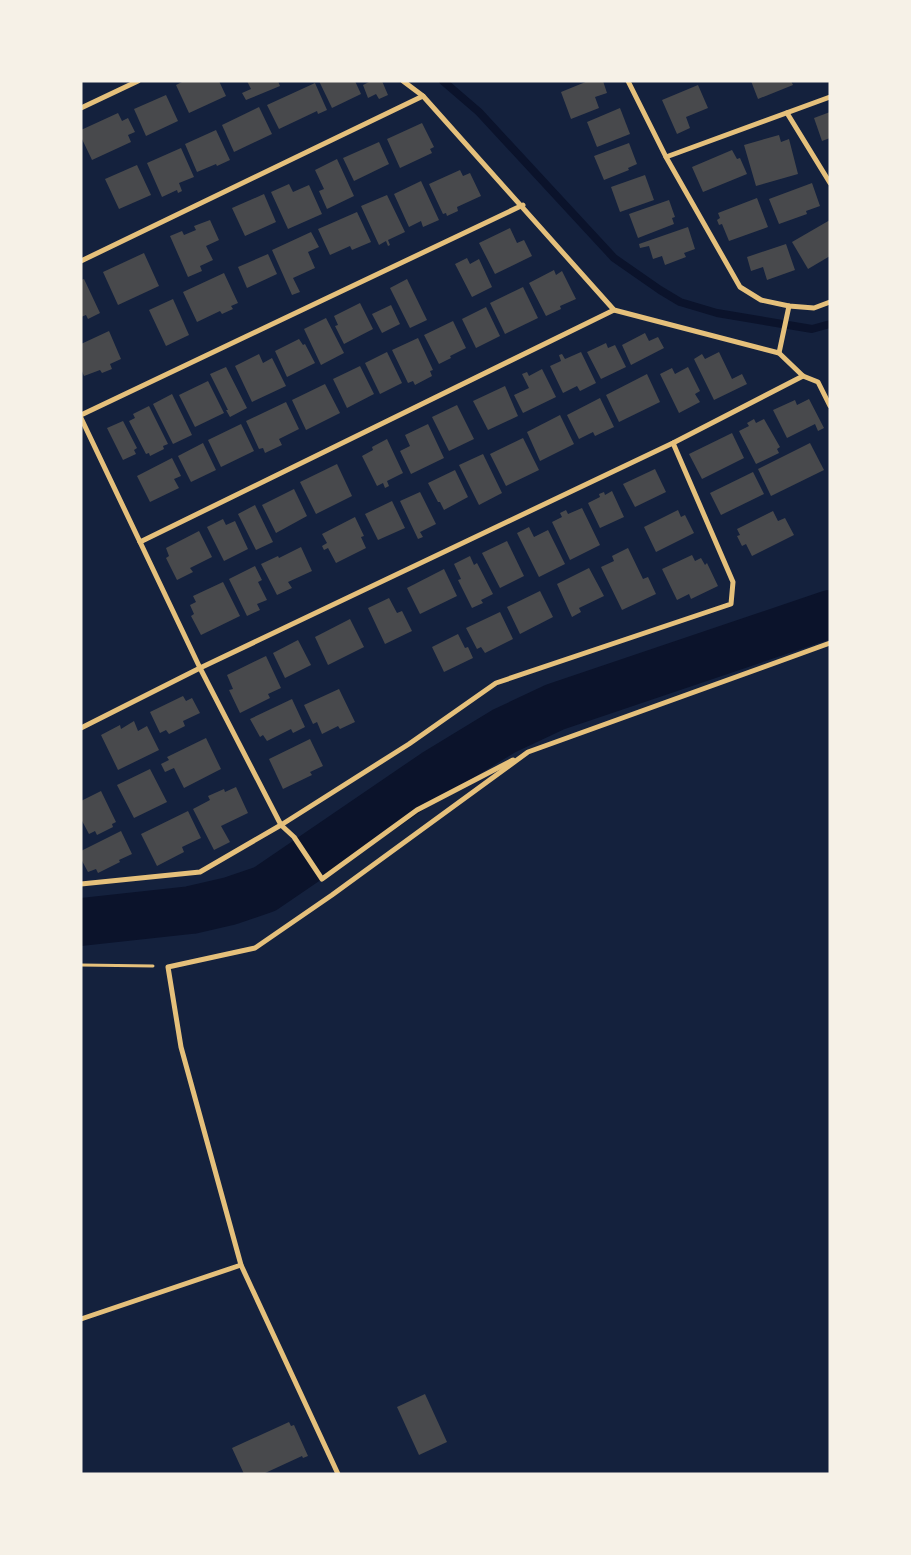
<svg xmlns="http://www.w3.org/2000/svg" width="911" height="1555" font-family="Overpass,sans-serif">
  <rect width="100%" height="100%" fill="#14213d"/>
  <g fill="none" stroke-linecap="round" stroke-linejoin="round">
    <path stroke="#0b132b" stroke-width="8" d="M443,81L479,112L614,258L660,290L680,302L717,313L812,329L830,324"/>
    <path stroke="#0b132b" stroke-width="48" d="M81,922L191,910L230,901L265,889L435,773L504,731L555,707L830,614"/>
  </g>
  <g fill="#48494c">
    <path d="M184,81H219L226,96L189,113L176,85Z"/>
    <path d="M247,81H278L280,86L246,100L242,93L251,89Z"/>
    <path d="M319,81H355L361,94L332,108Z"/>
    <path d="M371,81H382L388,95L379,99L376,94L368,98L363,85Z"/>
    <path d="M588,81H603L607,93L595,97L599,108L571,119L561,92Z"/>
    <path d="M751,81H791L793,85L758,99Z"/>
    <path d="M315,83L327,110L318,114L317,111L279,129L267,105Z"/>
    <path d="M698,85L708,108L686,117L690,128L677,134L662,100Z"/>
    <path d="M166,95L178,121L146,136L134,109Z"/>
    <path d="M259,107L272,134L234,152L222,125Z"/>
    <path d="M620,108L630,134L597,147L587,122Z"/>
    <path d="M830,112V138L822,141L814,118Z"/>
    <path d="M118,113L122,121L128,118L135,132L128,135L131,142L92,160L81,137V130Z"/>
    <path d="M422,123L434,147L430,149L432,153L400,168L387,139Z"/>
    <path d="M216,130L230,160L217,166L216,164L197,172L185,144Z"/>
    <path d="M779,135L781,142L789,139L798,174L756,186L744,145Z"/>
    <path d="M379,142L389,164L354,181L343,158Z"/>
    <path d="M629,143L637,164L628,168L629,170L604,180L594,156Z"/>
    <path d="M181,148L194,177L179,183L182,191L178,193L177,190L162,197L147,163Z"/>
    <path d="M732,150L737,159L740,158L747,174L703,192L692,167Z"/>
    <path d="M337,159L354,196L327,209L319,191L324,189L315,170Z"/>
    <path d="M137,165L151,195L119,209L105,179Z"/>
    <path d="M460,170L463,176L470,173L481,196L457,207L458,211L447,216L446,213L443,214L429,184Z"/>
    <path d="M645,175L654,200L620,212L611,187Z"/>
    <path d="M421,181L439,220L423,227L421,221L409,227L394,194Z"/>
    <path d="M812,183L820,206L806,211L807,214L779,224L769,199Z"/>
    <path d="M289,184L293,192L309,185L322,214L288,229L271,192Z"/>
    <path d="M264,194L276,222L245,236L232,208Z"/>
    <path d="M387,195L405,232L388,240L390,245L388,246L386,241L379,245L361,206Z"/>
    <path d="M757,198L768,227L729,241L722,224L719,225L717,220L720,218L718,213Z"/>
    <path d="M669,200L675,217L672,218L674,224L638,238L629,214Z"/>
    <path d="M357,212L371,242L352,250L350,246L330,255L318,229Z"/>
    <path d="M210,220L219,240L206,246L213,260L200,266L202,271L188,277L170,236L182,231L184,235L196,230L194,226Z"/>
    <path d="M830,220V256L808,269L792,242Z"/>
    <path d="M688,227L695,249L684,253L686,257L665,265L662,256L653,259L649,246L640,248L639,244Z"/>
    <path d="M510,228L517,243L524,240L532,256L495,274L479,243Z"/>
    <path d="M311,232L319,247L308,252L315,268L293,278L300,292L292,295L272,250Z"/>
    <path d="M786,244L795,270L767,280L763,267L751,271L747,257Z"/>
    <path d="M144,253L159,286L118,305L103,272Z"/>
    <path d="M268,254L277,274L247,288L238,267Z"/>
    <path d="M467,258L470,264L479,259L492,287L472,297L455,264Z"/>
    <path d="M554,270L556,275L562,271L576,299L560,306L561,309L546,316L529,283Z"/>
    <path d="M224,273L238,303L231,306L233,309L222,314L220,311L197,322L183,292Z"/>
    <path d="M84,279L100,313L88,319L86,315L81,317V280Z"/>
    <path d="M407,279L427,320L410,328L390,288Z"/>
    <path d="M523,287L538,318L505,334L490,303Z"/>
    <path d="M173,299L189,335L166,346L149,310Z"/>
    <path d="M360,303L373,329L344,344L335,326L338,325L334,316Z"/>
    <path d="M391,305L400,324L382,333L372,314Z"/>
    <path d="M486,307L500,336L476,348L462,319Z"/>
    <path d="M326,318L344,353L321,365L304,329Z"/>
    <path d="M453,321L466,348L450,356L451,358L439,364L424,335Z"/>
    <path d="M109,331L121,359L110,364L112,369L102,373L100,370L84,376L81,369V344Z"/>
    <path d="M645,333L649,341L658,337L664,348L631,365L622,345Z"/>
    <path d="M418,338L433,370L430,371L432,376L415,385L413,381L408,383L392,350Z"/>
    <path d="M299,339L303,345L305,344L315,363L287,377L275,351Z"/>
    <path d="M606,343L608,348L615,345L626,367L601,379L587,352Z"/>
    <path d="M387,352L402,383L380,394L365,363Z"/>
    <path d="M581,352L596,383L580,391L577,386L563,393L550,366L561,361L559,355L562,354L565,359Z"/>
    <path d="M719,352L732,379L742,374L747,384L714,400L694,359L702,354L705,359Z"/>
    <path d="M259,354L263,363L272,358L286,386L252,402L235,366Z"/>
    <path d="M360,366L374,394L347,408L333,379Z"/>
    <path d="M226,367L247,408L230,417L226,410H228L210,374Z"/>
    <path d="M688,367L700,391L695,394L700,402L679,413L660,374L672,368L675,374Z"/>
    <path d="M542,369L556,397L523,413L514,395L529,388L522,374L527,372L529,376Z"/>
    <path d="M647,374L660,402L619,422L606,395Z"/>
    <path d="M208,381L224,413L195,427L179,395Z"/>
    <path d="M325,384L340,413L306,430L292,400Z"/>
    <path d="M505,386L518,416L488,430L473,401Z"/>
    <path d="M172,394L192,435L173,444L153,404Z"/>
    <path d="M600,398L614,427L595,436L593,432L579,439L567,415Z"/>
    <path d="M809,399L824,428L818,431L815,424L787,438L773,410L795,400L797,405Z"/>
    <path d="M286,402L299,429L279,439L282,445L265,453L263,448L259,449L246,421Z"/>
    <path d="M457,405L474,439L449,451L432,417Z"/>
    <path d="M149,406L168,444L163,446L164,449L150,456L149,453L146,454L129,421L135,418L133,414Z"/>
    <path d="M560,415L574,444L540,461L527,432Z"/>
    <path d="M754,419L756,423L764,419L780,447L777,449L779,453L756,464L739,431L749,426L747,423Z"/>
    <path d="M123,421L137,448L134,450L136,454L123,460L107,428Z"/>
    <path d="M241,424L254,451L221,467L208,440Z"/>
    <path d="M428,424L444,458L411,474L400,451L410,446L405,435Z"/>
    <path d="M732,433L744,458L702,479L689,454Z"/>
    <path d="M523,438L539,470L506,486L490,454Z"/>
    <path d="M387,439L403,473L387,481L389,486L385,488L383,483L377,486L362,456L373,450L372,447Z"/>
    <path d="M203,443L216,470L191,482L178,456Z"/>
    <path d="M810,443L824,470L771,496L758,469Z"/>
    <path d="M483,454L502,493L479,505L459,465Z"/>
    <path d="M172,458L181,476L174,479L179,488L150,502L137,476Z"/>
    <path d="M337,464L352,496L316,514L300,482Z"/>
    <path d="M655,469L666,492L635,507L623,484Z"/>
    <path d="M455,470L468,497L444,510L440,502H438L428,483Z"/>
    <path d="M753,472L764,494L721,515L710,493Z"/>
    <path d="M294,489L307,516L276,533L262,505Z"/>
    <path d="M612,491L624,517L600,528L588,503L600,497L599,494L604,492L605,495Z"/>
    <path d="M420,492L436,524L420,532L423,537L418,539L400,501Z"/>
    <path d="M392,501L405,528L378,540L365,514Z"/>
    <path d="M255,505L273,542L256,550L238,514Z"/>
    <path d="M582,508L600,545L570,560L552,522L562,517L560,513L566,510L568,514Z"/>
    <path d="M678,510L681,517L685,515L694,533L656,552L644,527Z"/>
    <path d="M773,511L778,521L785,518L794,535L752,556L746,544L742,546L737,536L740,535L737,529Z"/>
    <path d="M355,517L364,536L361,537L366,548L336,563L328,548L324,550L322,546L327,543L322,534Z"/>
    <path d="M223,519L226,525L235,521L248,549L224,561L207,527Z"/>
    <path d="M529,527L534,537L548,530L565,564L539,577L517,533Z"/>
    <path d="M199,531L212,557L190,568L193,572L177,580L166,558L169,556L166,548Z"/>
    <path d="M507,541L524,576L500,588L482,553Z"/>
    <path d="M301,547L312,571L288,582L292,588L277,595L261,564L278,556L279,558Z"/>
    <path d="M628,548L643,579L648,577L656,594L622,610L601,567L614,561L612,556Z"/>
    <path d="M692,555L695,561L701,558L705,565L707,563L718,586L691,599L689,594L677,600L662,569Z"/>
    <path d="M470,556L474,565L477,563L493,594L481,600L483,603L472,608L458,580L461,579L454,564Z"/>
    <path d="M255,566L262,580L258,582L267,600L257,604L260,610L247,616L229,579Z"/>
    <path d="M589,568L604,596L579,608L581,612L572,617L557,584Z"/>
    <path d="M444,569L457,596L420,614L407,588Z"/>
    <path d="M223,582L240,616L201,635L191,616L194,614L190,605L196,602L193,596Z"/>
    <path d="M540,591L553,617L520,634L507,607Z"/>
    <path d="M389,598L397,613L402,611L412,631L385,644L368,608Z"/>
    <path d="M500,612L513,639L485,653L481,647L477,649L466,628Z"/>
    <path d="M350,619L364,647L328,665L315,637Z"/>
    <path d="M458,634L465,648L468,647L473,658L444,672L432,647Z"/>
    <path d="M298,640L311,665L285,678L273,653Z"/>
    <path d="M266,656L281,688L268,694L270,698L240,713L229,690L233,689L227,675Z"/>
    <path d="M339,689L355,722L340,729L338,726L322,734L317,722L313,724L304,705Z"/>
    <path d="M183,696L186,701L192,698L200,713L183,721L185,726L169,734L166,730L160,733L150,712Z"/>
    <path d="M292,699L305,727L293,733L291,729L267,741L263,735L260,737L250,719Z"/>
    <path d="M134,721L138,731L147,726L159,750L118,770L101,735L120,725L121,729Z"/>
    <path d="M206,738L221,769L184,788L174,768L165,772L161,764L169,760L167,757Z"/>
    <path d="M310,739L323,766L310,772L312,775L283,789L269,759Z"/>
    <path d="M150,769L167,802L134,818L117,785Z"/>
    <path d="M236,787L248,813L221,826L230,842L214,850L193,809L210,800L208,796L224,789L225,792Z"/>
    <path d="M101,791L116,822L112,824L113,827L97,835L95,831L89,834L81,819V801Z"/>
    <path d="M188,811L201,838L182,847L184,852L157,866L141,834Z"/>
    <path d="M121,831L132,854L119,860L120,862L98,873L96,869L88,872L81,859V851Z"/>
    <path d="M425,1394L447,1442L419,1455L397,1407Z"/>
    <path d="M289,1422L291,1426L294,1425L308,1456L303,1458L302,1456L263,1474H244L232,1448Z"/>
  </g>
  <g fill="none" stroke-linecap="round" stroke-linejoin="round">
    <path stroke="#e5c07b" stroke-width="3" d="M81,965L153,966"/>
    <g stroke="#e5c07b" stroke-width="5">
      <path d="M403,81L423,96L614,310L779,353L803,376L818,382L830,406"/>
      <path d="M628,81L666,157L740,287L761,300L789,306L814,308L830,302"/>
      <path d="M81,108L138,81"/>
      <path d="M787,113L830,183"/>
      <path d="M666,157L830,97"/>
      <path d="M81,261L423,96"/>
      <path d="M779,353L789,306"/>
      <path d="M81,415L523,205"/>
      <path d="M81,418L200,668L281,825L294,837L322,879L417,810L513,760"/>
      <path d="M140,542L614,310"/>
      <path d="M81,728L200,668L673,443L803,376"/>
      <path d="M81,884L200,872L281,825L409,744L496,683L731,604L733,582L673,443"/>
      <path d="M81,1319L241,1265"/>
      <path d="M338,1474L241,1265L181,1047L168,967L255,948L332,895L528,752L830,643"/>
    </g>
  </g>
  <rect width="911" height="1555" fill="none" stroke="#f6f1e7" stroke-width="165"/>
</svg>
